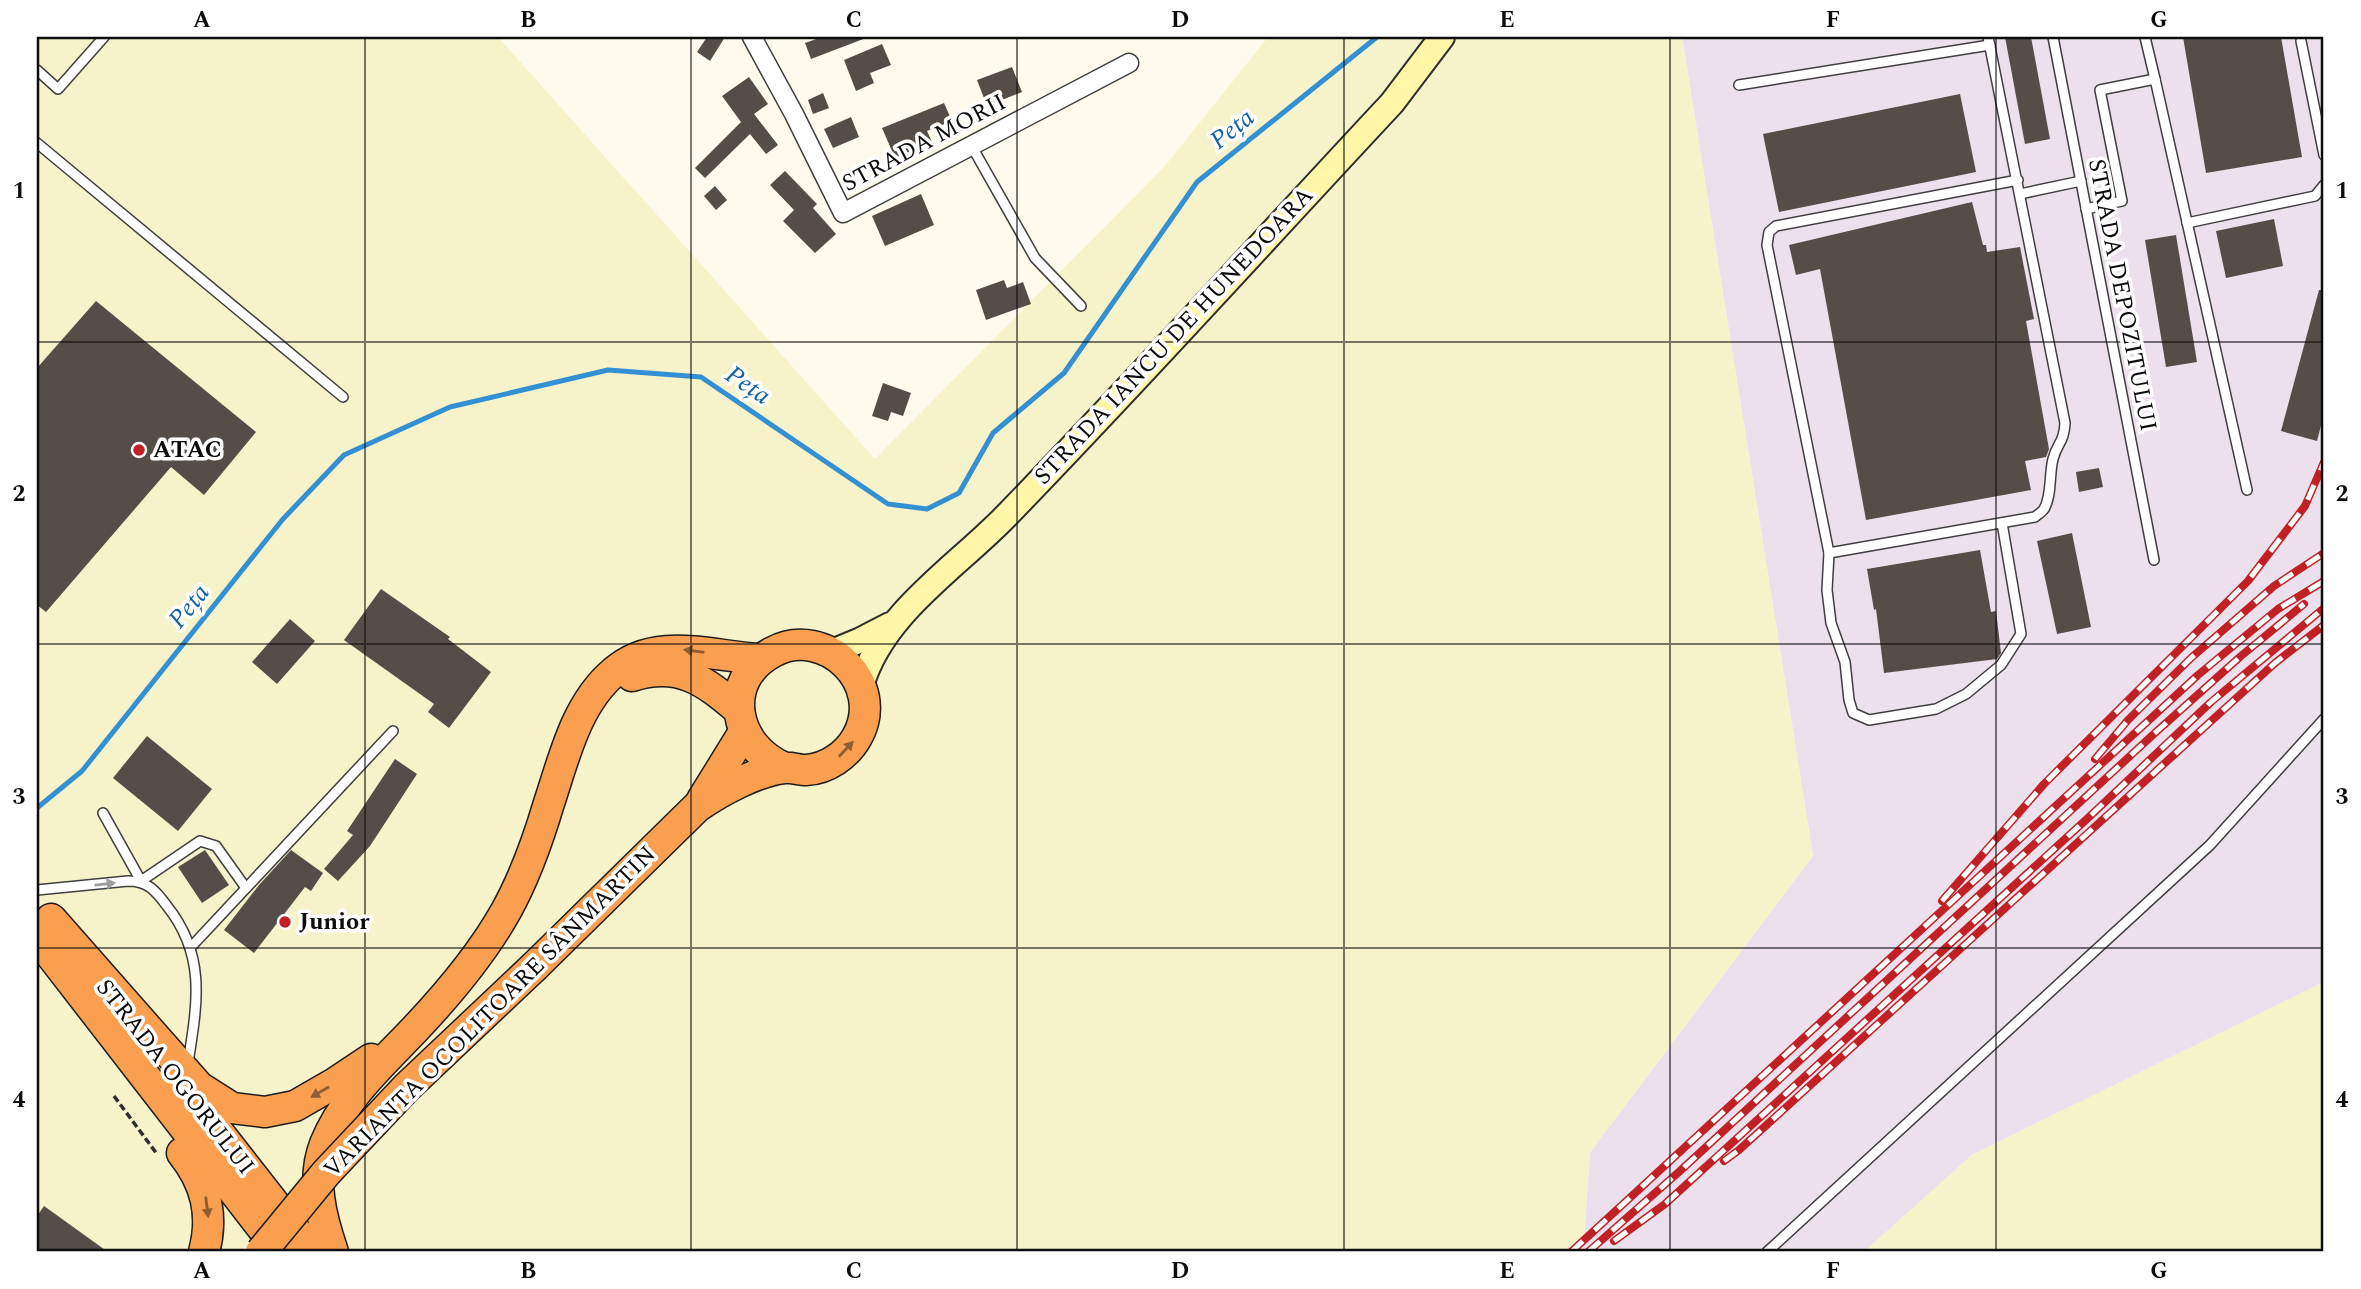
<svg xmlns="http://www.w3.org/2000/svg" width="2361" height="1289" font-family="Spectral,serif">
  <rect width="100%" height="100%" fill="#fffbec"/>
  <path fill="#ebe0ec" d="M1682,37H2324V982L1972,1155L1864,1252H1583L1590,1152L1813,856Z"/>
  <g fill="#f6f3cb">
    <path d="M37,37H498L875,459L1165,166L1268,37H1682L1813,856L1590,1152L1583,1252H37Z"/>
    <path d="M2324,982V1252H1864L1972,1155Z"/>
  </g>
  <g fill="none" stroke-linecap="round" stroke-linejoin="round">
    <path stroke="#3390d2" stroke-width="5" d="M37,808L82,771L283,519L344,455L450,407L608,370L701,377L888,504L927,509L959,493L993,433L1064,373L1197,182L1377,37"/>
  </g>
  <g fill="#554d48">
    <path d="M707,37H725L710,61L697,52Z"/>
    <path d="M822,37H865L866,38L811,59L805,43Z"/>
    <path d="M2005,37H2031L2050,139L2025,144Z"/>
    <path d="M2183,37H2281L2302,157L2206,173Z"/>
    <path d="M882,44L891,65L870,73L874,83L856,91L844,60Z"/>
    <path d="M1012,67L1022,92L987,106L977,80Z"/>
    <path d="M749,77L768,104L754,114L778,145L766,154L750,134L705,178L695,168L741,122L722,96Z"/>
    <path d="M823,93L829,108L813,114L808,100Z"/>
    <path d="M1960,94L1976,172L1779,212L1763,134Z"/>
    <path d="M944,103L952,121L927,131L932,142L895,158L882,128Z"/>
    <path d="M851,117L859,137L833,148L824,129Z"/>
    <path d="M785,171L817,204L813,208L836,234L815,253L783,221L794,210L770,185Z"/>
    <path d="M715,186L727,200L716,210L704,196Z"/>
    <path d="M921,194L934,225L885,246L872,216Z"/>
    <path d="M1972,202L1983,245H1986L1987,252L2020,247L2034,319L2026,321L2049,449L2046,457L2025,461L2031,490L1866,520L1820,269L1796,275L1789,245Z"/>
    <path d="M2274,219L2283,266L2226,278L2216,231Z"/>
    <path d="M2176,235L2197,362L2166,367L2145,240Z"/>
    <path d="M1004,280L1007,288L1023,282L1031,304L986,320L976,290Z"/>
    <path d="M2319,290H2324V414L2317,441L2281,431Z"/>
    <path d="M96,301L256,432L204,495L171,467L46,612L37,605V368Z"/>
    <path d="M883,383L911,393L903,416L891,412L888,421L872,416Z"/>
    <path d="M2099,468L2103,487L2079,492L2076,472Z"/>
    <path d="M2072,533L2091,627L2057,634L2037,541Z"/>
    <path d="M1980,550L1991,612L1996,611L2001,653L1997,659L1884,673L1876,609L1874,610L1867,569Z"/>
    <path d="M381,589L450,637L448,639L491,672L449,728L428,712L434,704L344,640Z"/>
    <path d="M290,619L315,641L277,684L252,662Z"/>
    <path d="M147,736L212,789L178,831L113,778Z"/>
    <path d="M395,759L417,774L370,846L338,881L324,869L353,835L347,831Z"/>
    <path d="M205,850L229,885L202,903L178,867Z"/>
    <path d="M291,850L323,873L311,891L305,887L254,953L224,930L259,885Z"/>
    <path d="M44,1206L108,1252H37V1216Z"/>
  </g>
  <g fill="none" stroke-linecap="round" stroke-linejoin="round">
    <defs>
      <g id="lane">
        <path d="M1988,37L2065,423C2064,443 2057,443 2053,459C2049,474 2052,496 2044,509C2042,512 2037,515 2035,517L1829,553L1767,245L1769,232L1776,226L2018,180"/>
        <path d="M2053,37L2154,560"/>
        <path d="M2145,37L2155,79"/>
        <path d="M2301,41L2324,155"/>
        <path d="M37,70L58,89L104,37"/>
        <path d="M1739,85L1990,45"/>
        <path d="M37,143L343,397"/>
        <path d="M971,145L1035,258L1081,306"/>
        <path d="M2020,194L2081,181"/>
        <path d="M2086,209L2122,201L2100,90L2155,79L2247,490"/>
        <path d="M2187,223L2315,196L2324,185"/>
        <path d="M1829,553L1827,590L1831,623L1845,662L1849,700L1853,713L1869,720L1936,709L1966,694L2001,665L2021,634L2002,523"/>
        <path d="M103,813L141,881L200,841L216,846L246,888"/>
        <path d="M37,890L128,881C148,881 156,891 167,906C207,956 197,1005 188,1063"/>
        <path d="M191,947L393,731"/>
        <path d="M1767,1252L2210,845L2324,719"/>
      </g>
      <path id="street" d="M752,37L794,114L843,213L1129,63"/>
      <g id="secondary">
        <path d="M832,652L861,640L890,625"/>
        <path d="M861,686C882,613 956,568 1007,515C1138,380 1264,240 1392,103L1442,37"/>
      </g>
      <g id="highway">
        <path d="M632,676C679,661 705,681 739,710"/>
        <path d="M702,800L744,732"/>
        <path d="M51,919L199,1087L232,1108L265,1112L295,1106L335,1083L371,1059"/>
        <path d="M37,937L281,1252"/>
        <path d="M535,966L697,807C720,791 757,771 784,768C791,767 799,770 806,770C827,769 847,755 857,737C887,684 825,624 773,652C720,680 733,747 785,768"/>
        <path d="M183,1087L312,1252"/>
        <path d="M182,1153C206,1183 214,1215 204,1252"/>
        <path d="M333,1252C321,1217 311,1180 325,1144C344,1097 382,1064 416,1028C449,993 482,954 506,911C525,877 538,840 549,803C564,758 576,704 614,672C656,635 712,657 761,659"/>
      </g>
    </defs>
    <use href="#lane" stroke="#3f3f3f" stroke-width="12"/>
    <use href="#street" stroke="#3f3f3f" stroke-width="21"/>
    <use href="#secondary" stroke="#2e2e2e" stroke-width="28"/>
    <use href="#highway" stroke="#1d1d1d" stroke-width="33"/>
    <path stroke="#2e2e2e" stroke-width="3.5" stroke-dasharray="7 3.5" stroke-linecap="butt" d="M114,1096L157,1154"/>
    <use href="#lane" stroke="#fff" stroke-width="9"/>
    <use href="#street" stroke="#fff" stroke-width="18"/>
    <use href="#secondary" stroke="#fff6a7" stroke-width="24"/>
    <use href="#highway" stroke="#f99f4f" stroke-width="30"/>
    <defs>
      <g id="rail">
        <path d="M2095,759L2128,720L2191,658L2274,586L2324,553"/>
        <path d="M1942,901L2044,784L2248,581L2305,506L2324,462"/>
        <path d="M1724,1161L1739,1150L2275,663L2324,625"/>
        <path d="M1614,1241L1665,1204L2088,818L2211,702L2324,608"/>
        <path d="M1571,1252L2198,675L2278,609L2324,581"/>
        <path d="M1588,1252L1680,1171L2156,732L2241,656L2304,604"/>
      </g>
    </defs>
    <use href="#rail" stroke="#c12025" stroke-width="8"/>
    <use href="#rail" stroke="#fff" stroke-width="5" stroke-dasharray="16" stroke-linecap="butt"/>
    <defs>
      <path id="highway-bridge" d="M261,1252L326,1173L406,1088L535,966"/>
    </defs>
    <use href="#highway-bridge" stroke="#1d1d1d" stroke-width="33" stroke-linecap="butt"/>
    <use href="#highway-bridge" stroke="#f99f4f" stroke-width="30"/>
  </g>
  <defs><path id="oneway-solid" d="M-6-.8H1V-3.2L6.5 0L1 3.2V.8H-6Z" transform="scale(1.75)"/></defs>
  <g fill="#8e5d31">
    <use href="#oneway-solid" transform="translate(694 651) rotate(-172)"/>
    <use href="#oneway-solid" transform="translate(846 749) rotate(-47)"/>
    <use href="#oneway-solid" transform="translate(320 1092) rotate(150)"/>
    <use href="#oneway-solid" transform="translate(207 1207) rotate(83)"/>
  </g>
  <use fill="#9e9e9e" href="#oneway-solid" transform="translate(105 884) rotate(-6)"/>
  <path fill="none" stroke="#0c0c0c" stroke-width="2" stroke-opacity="0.55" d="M365,37V1252M691,37V1252M1017,37V1252M1344,37V1252M1670,37V1252M1996,37V1252M37,342H2324M37,644H2324M37,948H2324"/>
  <g fill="#c12025" stroke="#fff" stroke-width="2.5">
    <circle cx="139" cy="450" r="7"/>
    <circle cx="285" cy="922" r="7"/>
  </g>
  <g text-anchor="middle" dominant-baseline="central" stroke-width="7" stroke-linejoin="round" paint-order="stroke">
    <g font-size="24" fill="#0c0c0c" stroke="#fff">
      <text transform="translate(924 143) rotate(-28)">STRADA MORII</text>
      <text transform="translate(2122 295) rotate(79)">STRADA DEPOZITULUI</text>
      <text transform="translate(1174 336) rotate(-47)">STRADA IANCU DE HUNEDOARA</text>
      <text transform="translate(490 1012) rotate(-45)">VARIANTA OCOLITOARE SÂNMARTIN</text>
      <text transform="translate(175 1077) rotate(52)">STRADA OGORULUI</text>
    </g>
    <g font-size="24" font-weight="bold" fill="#0c0c0c" stroke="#fff" text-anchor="start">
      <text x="153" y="450">ATAC</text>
      <text x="299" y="922">Junior</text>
    </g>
    <g font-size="26" font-style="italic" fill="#1261a2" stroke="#fff">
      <text transform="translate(1232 129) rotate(-39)">Peța</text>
      <text transform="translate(748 385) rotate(34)">Peța</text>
      <text transform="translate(189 606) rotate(-51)">Peța</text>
    </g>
  </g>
  <rect width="2361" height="1289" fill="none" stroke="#ffffff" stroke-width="77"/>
  <rect x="38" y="38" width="2284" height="1212" fill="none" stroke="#0c0c0c" stroke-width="2.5"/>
  <g font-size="23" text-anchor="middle" font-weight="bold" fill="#0c0c0c">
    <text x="202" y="27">A</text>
    <text x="528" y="27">B</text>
    <text x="854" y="27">C</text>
    <text x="1180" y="27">D</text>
    <text x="1507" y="27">E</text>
    <text x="1833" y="27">F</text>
    <text x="2159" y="27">G</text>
    <text x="19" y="198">1</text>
    <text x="2342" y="198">1</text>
    <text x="19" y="501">2</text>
    <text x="2342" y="501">2</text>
    <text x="19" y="804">3</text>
    <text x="2342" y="804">3</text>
    <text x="19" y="1107">4</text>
    <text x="2342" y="1107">4</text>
    <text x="202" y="1278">A</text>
    <text x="528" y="1278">B</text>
    <text x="854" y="1278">C</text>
    <text x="1180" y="1278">D</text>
    <text x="1507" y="1278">E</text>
    <text x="1833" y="1278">F</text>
    <text x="2159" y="1278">G</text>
  </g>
</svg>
